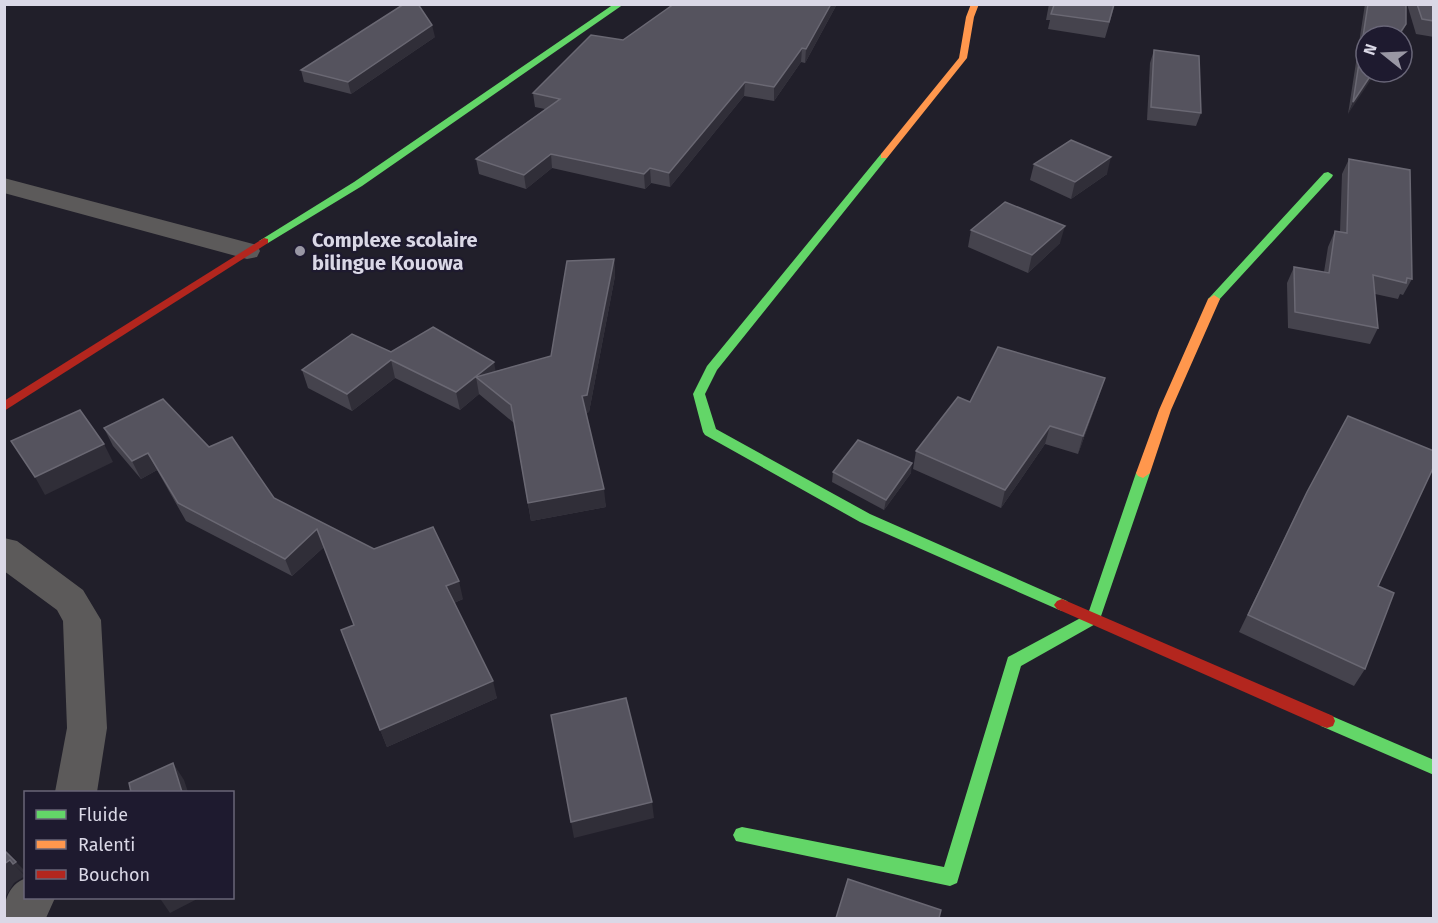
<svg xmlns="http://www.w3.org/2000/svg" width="1438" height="923" font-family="'Fira Sans',sans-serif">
  <rect width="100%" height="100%" fill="#211f2a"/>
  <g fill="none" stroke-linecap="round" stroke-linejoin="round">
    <g fill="#5c5a5a" fill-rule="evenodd">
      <path d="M4,178L257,245L260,251L257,257L247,259L4,193Z"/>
      <path d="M4,538L17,541L83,590L101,620L107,728L97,792H55L67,728L63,621L57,610L4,571Z"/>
      <path d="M26,878V898H55L46,918H4C4,901 8,885 26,878Z"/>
    </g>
    <g fill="#63d668" fill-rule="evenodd">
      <path d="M614,4H624L362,186L268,243L264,244L259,241L354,182Z"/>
      <path d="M884,153L887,154V158L717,370L705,394L716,429L870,514L1067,601L1070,605L1067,609L1062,611L1057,609L860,522L705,435L703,432L693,394L707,366L881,154Z"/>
      <path d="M1328,172L1333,175L1332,177L1218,301H1210L1208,299L1210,297L1324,173Z"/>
      <path d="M1143,468L1150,473L1099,622L1021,666L957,883L950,886L736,841L733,835L736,829L742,827L944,867L1008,657L1088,614L1136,473Z"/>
      <path d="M1327,714L1434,760V775L1321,726L1319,721L1321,716Z"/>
    </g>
    <g fill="#ff974d" fill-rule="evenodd">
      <path d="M971,4H979L974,17L967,58L887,158H881V154L959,58L966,17Z"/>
      <path d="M1214,295L1220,299L1171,410L1150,473L1143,478L1138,476L1136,473L1159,410L1208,299Z"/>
    </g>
    <g fill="#b3261e" fill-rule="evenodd">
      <path d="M264,238L268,239V243L4,411V401Z"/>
      <path d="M1062,599L1333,716L1335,721L1333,726L1327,728L1321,726L1057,609L1054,605L1057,601Z"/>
    </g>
  </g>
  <g fill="#45434d">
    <path d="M837,4L805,63L801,62L774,101L744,96L670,187L651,183L645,189L552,168L526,189L479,174L476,159L545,109L535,107L533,93Z"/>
    <path d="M1049,4H1115L1105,38L1048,29L1050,20H1046Z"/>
    <path d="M1365,4H1406L1366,72L1348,114Z"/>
    <path d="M1407,4H1434V37L1416,34Z"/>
    <path d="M435,37L351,94L304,82L301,70Z"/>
    <path d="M1154,50L1201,113L1196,126L1147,120L1150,63Z"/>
    <path d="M1349,159L1412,279L1403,295L1400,294L1398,299L1375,294L1378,328L1370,344L1288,328L1287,283L1294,267L1324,272L1328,247L1335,231L1340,232L1342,174Z"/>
    <path d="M1034,164L1107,174L1071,199L1030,180Z"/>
    <path d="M971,230L1060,243L1028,273L968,247Z"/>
    <path d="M614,259L615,276L589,412L586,413L606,507L531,521L514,423L479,394L460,410L395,378L352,411L308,388L302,370L391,352L496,371L551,356Z"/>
    <path d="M1099,396L1078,454L1045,444L1001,508L913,469L916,451L970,402Z"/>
    <path d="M1348,416L1378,586L1365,669L1354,686L1239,632L1298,510Z"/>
    <path d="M104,428L209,447L274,498L463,599L454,603L497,698L387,747L341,630L354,625L324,547L292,576L186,521L157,470L141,479L113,446Z"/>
    <path d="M833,472L911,473L884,510L832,482Z"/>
  </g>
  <g fill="#302e38">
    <path d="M831,4H837L805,63L806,49Z"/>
    <path d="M1406,24L1401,36H1398Z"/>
    <path d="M432,25L435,37L351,94L348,82Z"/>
    <path d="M802,48L801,62L774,101V87Z"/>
    <path d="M1373,72H1376L1348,114L1353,102Z"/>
    <path d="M745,82L744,96L670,187L669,173Z"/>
    <path d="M551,154L552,168L526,189L524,175Z"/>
    <path d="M1111,157L1107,174L1071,199L1075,182Z"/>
    <path d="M650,168L651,183L645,189L644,174Z"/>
    <path d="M1065,226L1060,243L1028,273L1032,255Z"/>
    <path d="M614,259L615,276L589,412L584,414L582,396Z"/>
    <path d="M391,360L395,378L352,411L347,394Z"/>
    <path d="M494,362L497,379L476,377L479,394L460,410L456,392Z"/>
    <path d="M1105,378L1099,396L1078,454L1083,436Z"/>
    <path d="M1050,426L1045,444L1001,508L1005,490Z"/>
    <path d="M104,444L113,462L45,495L35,477Z"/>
    <path d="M148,453L157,470L141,479L132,461Z"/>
    <path d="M912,463L911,473L884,510L886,500Z"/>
    <path d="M604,489L606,507L531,521L528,503Z"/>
    <path d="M317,529L324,547L292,576L285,559Z"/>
    <path d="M459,581L463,599L451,604L446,586Z"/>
    <path d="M493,681L497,698L387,747L380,730Z"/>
    <path d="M173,763L184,780L188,792H182Z"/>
    <path d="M652,802L654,818L574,838L571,822Z"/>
    <path d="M4,850L26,872V876L13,864Z"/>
    <path d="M10,860L25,876L14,883L4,899V864Z"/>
    <path d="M159,897H201L170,913Z"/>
  </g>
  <g fill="#55535e" stroke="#6a6873" stroke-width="1.5">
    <path d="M404,4H418L432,25L348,82L301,70Z"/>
    <path d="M674,4H831L806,49L802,48L774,87L745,82L669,173L650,168L644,174L551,154L524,175L476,159L560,99L533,93L591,35L623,40Z"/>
    <path d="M1049,4H1114L1109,22L1051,14L1054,5Z"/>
    <path d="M1368,4H1406V24L1398,36H1366V72H1373L1353,102Z"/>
    <path d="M1417,4H1434V21L1422,19Z"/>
    <path d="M1154,50L1199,56L1201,113L1151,107Z"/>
    <path d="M1071,140L1111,157L1075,182L1034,164Z"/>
    <path d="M1349,159L1410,170L1412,279L1407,278L1406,283L1373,275L1378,328L1295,312L1294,267L1329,273L1335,231L1347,233Z"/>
    <path d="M1005,202L1065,226L1032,255L971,230Z"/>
    <path d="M614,259L587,395L582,396L604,489L528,503L511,405L476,377L551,356L567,261Z"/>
    <path d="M433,327L494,362L456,392L391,360L347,394L302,370L352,334L391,352Z"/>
    <path d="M998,347L1105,378L1083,436L1050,426L1005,490L916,451L958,397L970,402Z"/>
    <path d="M163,399L209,447L232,437L274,498L374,549L433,527L459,581L446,586L493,681L380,730L341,630L354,625L317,529L285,559L178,503L148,453L132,461L104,428Z"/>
    <path d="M80,410L104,444L35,477L11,441Z"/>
    <path d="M1348,416L1434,451V466L1378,586L1394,593L1365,669L1248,615L1307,492Z"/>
    <path d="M858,440L912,463L886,500L833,472Z"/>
    <path d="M626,698L652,802L571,822L551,715Z"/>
    <path d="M173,763L182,792H131L129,783Z"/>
    <path d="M4,850L16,862L13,864L10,860L4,864Z"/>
    <path d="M848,879L941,910L939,918H836Z"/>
  </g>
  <circle fill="#9997a4" stroke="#1e1a2f" stroke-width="2" cx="300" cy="251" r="6"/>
  <g text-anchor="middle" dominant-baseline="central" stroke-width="4.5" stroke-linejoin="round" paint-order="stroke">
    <g font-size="20" font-weight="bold" fill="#dad8e6" stroke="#1e1a2f" text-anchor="start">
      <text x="312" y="240">Complexe scolaire<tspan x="312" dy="23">bilingue Kouowa</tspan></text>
    </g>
  </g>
  <rect width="1438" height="923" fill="none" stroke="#dad8e6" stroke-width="12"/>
  <rect x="24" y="791" width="210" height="108" fill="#1e1a2f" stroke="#696678" stroke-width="1.5"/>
  <rect x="36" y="810" width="30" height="9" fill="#63d668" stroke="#696678" stroke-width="1.5"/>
  <text x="78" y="821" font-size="18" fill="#dad8e6">Fluide</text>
  <rect x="36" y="840" width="30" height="9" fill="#ff974d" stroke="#696678" stroke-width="1.5"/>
  <text x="78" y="851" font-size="18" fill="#dad8e6">Ralenti</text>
  <rect x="36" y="870" width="30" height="9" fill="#b3261e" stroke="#696678" stroke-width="1.5"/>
  <text x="78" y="881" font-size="18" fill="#dad8e6">Bouchon</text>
  <g transform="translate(1384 54) rotate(288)"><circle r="28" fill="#1e1a2f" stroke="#696678" stroke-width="1.5"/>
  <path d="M0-4.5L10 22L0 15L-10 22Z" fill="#9997a4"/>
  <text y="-9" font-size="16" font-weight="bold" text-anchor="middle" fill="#dad8e6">N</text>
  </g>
</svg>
